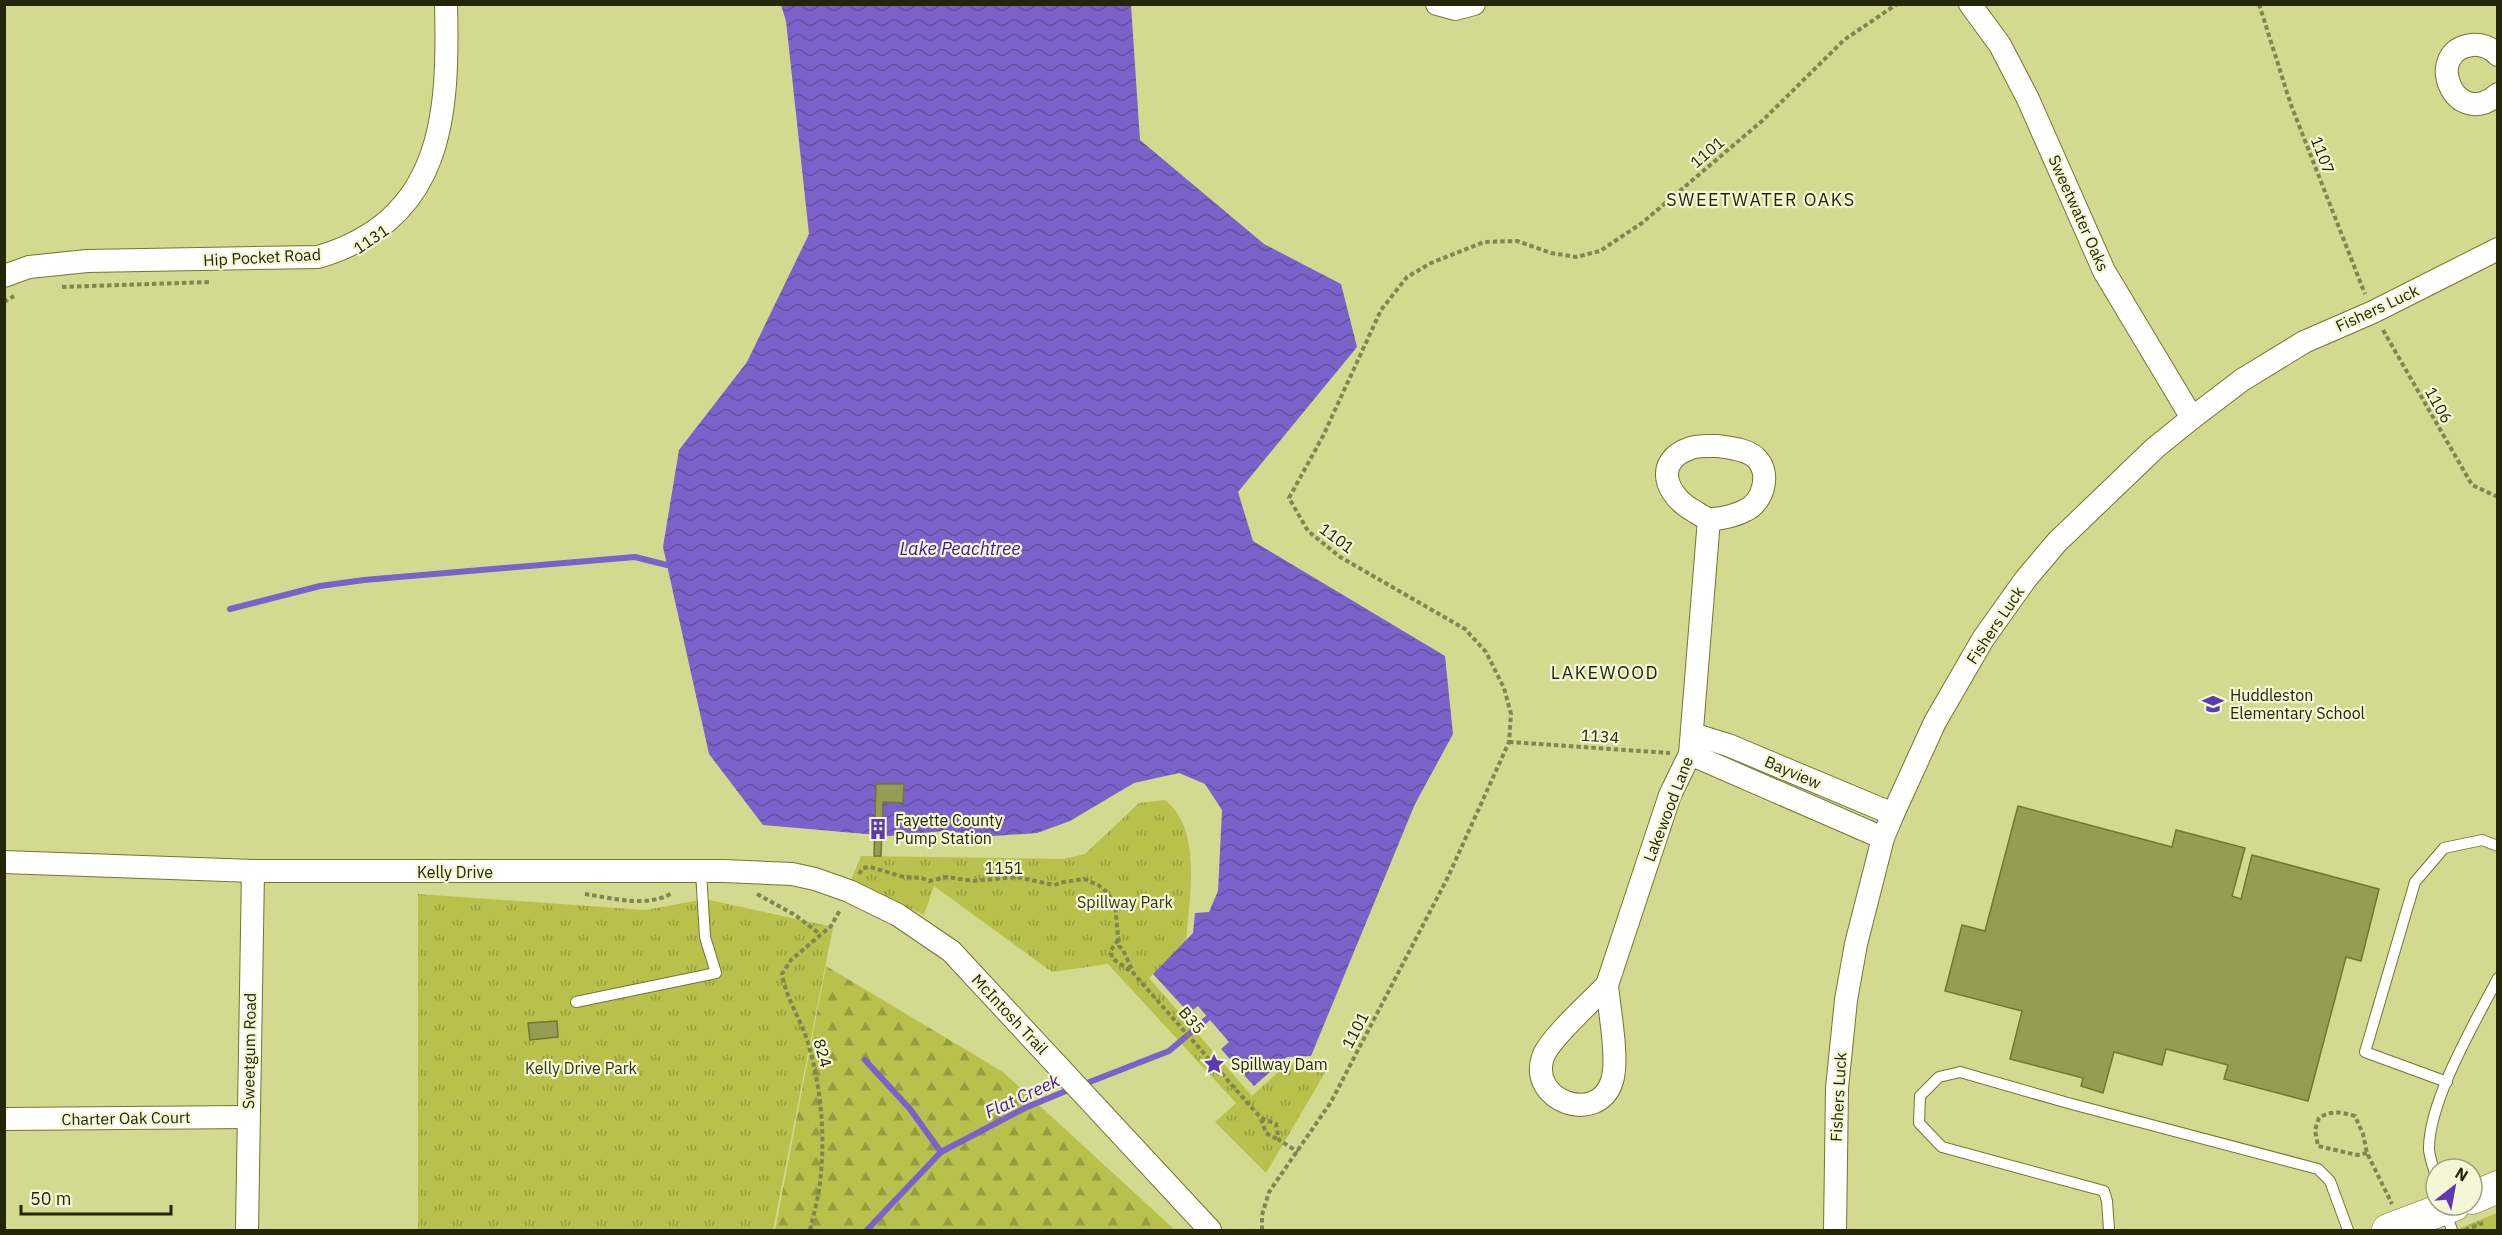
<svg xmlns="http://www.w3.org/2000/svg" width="2502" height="1235" font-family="'IBM Plex Sans',sans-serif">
  <defs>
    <pattern id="forest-firs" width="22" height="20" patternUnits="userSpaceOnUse" patternTransform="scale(1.5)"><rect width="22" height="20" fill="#b9c14c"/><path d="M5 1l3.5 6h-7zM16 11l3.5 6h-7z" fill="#969d3d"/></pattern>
    <pattern id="park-tufts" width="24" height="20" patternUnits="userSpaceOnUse" patternTransform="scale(1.5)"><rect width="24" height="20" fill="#b9c14c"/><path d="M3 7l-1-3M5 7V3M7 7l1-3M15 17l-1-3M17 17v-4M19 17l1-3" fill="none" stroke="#969d3d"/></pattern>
    <pattern id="water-waves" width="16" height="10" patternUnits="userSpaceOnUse" patternTransform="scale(1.5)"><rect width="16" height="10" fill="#7b61c9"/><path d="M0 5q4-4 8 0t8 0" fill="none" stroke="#6550a1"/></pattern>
  </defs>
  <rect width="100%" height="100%" fill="#d3d98f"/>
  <path fill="url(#forest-firs)" d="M826,966L1003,1072L1175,1230H775Z"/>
  <g fill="url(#park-tufts)">
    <path d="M1165,800C1203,829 1189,900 1186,942L1149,978L1252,1096L1289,1062L1329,1066L1266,1173L1215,1122L1236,1103L1108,964L1052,972L934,886L924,915L851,880L861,856L1063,859L1085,854L1139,803Z"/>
    <path d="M418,894L646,910L705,899L833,927L773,1230H418Z"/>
    <path d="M2497,1213V1230H2455Z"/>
  </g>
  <path fill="url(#water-waves)" d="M781,5H1131L1140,140L1264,244L1341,284L1357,347L1238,492L1253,541L1445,656L1453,734L1415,804L1311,1056L1287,1057L1254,1086L1221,1049L1229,1042L1198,1006L1189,1013L1153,974L1193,933L1195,913L1209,912L1218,891L1222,810L1205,784L1179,773L1134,783L1070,821L1037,833L992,836L944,831L889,836L763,825L709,754L663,547L679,450L747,362L809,234L786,21Z"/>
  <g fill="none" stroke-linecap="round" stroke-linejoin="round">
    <g stroke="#7b61c9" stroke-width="6">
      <path d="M230,609L320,586L364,580L635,557L667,565"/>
      <path d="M865,1060L910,1109L941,1152"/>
      <path d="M1082,1085L1169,1051L1208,1018"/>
      <path d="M867,1230L941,1152L1025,1108L1073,1088"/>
    </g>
  </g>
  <g fill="#969c54" stroke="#73772f" stroke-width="1.5">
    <path d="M876,784H904L903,803L883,802L881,856H874Z"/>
    <path d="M2018,806L2172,847L2176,830L2245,848L2232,896L2241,899L2252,855L2379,889L2361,961L2346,957L2308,1101L2224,1079L2228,1065L2166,1049L2162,1065L2114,1052L2103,1093L2081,1086L2083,1078L2010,1059L2022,1011L1945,991L1962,925L1985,931Z"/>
    <path d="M557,1021L558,1037L530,1040L528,1023Z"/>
  </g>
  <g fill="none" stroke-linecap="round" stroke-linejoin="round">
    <defs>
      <g id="lane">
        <path d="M576,1002L716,973L705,937L701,872"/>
        <path d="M2447,1082L2365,1052L2415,882L2444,848L2482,840L2498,846"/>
        <path d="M2436,1177C2434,1169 2430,1159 2429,1150C2428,1102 2475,1022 2498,978"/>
        <path d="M2445,1211L2452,1230"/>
        <path d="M2109,1230L2107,1201L2104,1191L1942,1147L1919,1123L1920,1096L1939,1077L1960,1072L2068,1103L2318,1169L2330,1181L2348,1230"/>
      </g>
      <g id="street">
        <path d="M1437,4L1455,9L1474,4"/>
        <path d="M1970,4L2000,45L2028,99L2104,271L2192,418"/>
        <path d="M2498,55C2491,48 2482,44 2472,45C2422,51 2455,132 2498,94"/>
        <path d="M4,276L29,267L87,261L318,257C443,220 449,117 446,4"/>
        <path d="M1718,446C1730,448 1748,449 1757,459C1771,474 1763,502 1746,510C1737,515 1722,519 1711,519C1705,519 1699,514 1694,511C1666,496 1652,461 1691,448C1699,445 1709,446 1718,446Z"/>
        <path d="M1692,734L1728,745L1893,814"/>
        <path d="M1690,754L1883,838"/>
        <path d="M4,862L253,871H724L792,874L815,879L849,891L898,915L951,951L1210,1230"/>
        <path d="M1607,985L1670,795L1690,754L1709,519"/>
        <path d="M1607,985C1609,1009 1619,1059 1612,1081C1598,1126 1528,1101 1543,1057C1549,1039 1592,1001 1607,985Z"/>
        <path d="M4,1119L248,1117"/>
        <path d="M247,1230L253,871"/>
        <path d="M1835,1230L1837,1088L1846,1000L1856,944L1883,838L1893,814L1935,722L1983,639L2025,580L2057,542L2155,448L2192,418L2242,380L2304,342L2373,312L2498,249"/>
      </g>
      <g id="secondary">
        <path d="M2472,1198L2498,1187"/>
        <path d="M2388,1230L2454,1205"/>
      </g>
    </defs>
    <use href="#lane" stroke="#72772e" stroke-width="12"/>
    <use href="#street" stroke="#72772e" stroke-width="24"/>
    <use href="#secondary" stroke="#72772e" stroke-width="33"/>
    <g stroke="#818550" stroke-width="4" stroke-dasharray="4.5 3" stroke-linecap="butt">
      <path d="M2259,4L2291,105L2365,294"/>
      <path d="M62,287L210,282"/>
      <path d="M4,302L14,296"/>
      <path d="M2383,330L2472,485L2498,497"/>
      <path d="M1509,742L1670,753"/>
      <path d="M859,874L863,868L870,867L904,877L922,878L929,881L947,877L973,881L1017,877L1054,885L1064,882L1084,879L1098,885L1108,893L1115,906L1119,946L1123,950L1134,974L1261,1118L1276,1124L1279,1140L1298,1152"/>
      <path d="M585,894C612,898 647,908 672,893"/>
      <path d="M757,894L795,915L820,934"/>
      <path d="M1118,940L1111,950L1112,958L1133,973"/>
      <path d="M1261,1119L1266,1133L1279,1140"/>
      <path d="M2367,1153L2357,1155L2318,1146L2315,1130L2319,1118C2331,1110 2341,1112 2355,1116L2363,1134L2367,1153L2392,1204"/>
      <path d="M810,1230C813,1217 817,1203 819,1190C826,1141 822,1090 808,1043C801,1019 786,999 782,974L791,960L831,926L840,910"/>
      <path d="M1262,1230V1215L1269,1192L1331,1102L1448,877L1509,742L1511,714L1504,688L1486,652L1465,629L1340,557L1308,531L1289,498L1323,436L1381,310L1407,277L1431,263L1484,242L1517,241L1551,253L1576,257L1600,251L1642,223L1762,121L1844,40L1897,4"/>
      <path d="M2465,1230L2483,1223"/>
    </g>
    <use href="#lane" stroke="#fff" stroke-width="10"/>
    <use href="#street" stroke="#fff" stroke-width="22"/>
    <use href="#secondary" stroke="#fff" stroke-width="32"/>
  </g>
  <defs>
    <symbol id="school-bare" viewBox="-9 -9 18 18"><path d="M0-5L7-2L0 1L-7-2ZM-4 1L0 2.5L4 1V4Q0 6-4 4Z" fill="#5f39b1" stroke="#f3f7d3" stroke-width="2.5" paint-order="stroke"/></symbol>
    <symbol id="building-bare" viewBox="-9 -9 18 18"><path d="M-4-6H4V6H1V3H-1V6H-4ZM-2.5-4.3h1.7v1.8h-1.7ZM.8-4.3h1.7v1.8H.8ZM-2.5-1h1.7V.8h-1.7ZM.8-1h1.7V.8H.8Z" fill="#5f39b1" stroke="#f3f7d3" stroke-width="2.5" paint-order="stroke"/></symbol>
    <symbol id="sight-bare" viewBox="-9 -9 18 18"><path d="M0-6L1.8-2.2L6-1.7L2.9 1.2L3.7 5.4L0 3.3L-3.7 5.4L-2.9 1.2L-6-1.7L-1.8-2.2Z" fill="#5f39b1" stroke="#f3f7d3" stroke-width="2.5" paint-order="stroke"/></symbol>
  </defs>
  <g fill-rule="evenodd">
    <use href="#school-bare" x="2198" y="689" width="30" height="30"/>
    <use href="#building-bare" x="863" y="814" width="30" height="30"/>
    <use href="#sight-bare" x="1199" y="1049" width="30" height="30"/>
  </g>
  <g text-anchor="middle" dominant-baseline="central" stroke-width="4.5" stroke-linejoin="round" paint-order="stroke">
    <g font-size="16" fill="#242608" stroke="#f3f7d3">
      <text transform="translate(1707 152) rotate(-40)">1101</text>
      <text transform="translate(2323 155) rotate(69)">1107</text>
      <text transform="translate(2079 213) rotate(66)">Sweetwater Oaks</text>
      <text transform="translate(371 239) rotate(-34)">1131</text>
      <text transform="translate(262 257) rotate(-3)">Hip Pocket Road</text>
      <text transform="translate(2377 308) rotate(-25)">Fishers Luck</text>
      <text transform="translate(2439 405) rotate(61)">1106</text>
      <text transform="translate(1337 538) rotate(37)">1101</text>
      <text transform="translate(1995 625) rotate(-56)">Fishers Luck</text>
      <text transform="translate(1600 736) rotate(4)">1134</text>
      <text transform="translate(1793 772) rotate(23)">Bayview</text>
      <text transform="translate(1668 809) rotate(-69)">Lakewood Lane</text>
      <text x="1004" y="868">1151</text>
      <text x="455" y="872">Kelly Drive</text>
      <text transform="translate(1010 1014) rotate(47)">McIntosh Trail</text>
      <text transform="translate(1192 1020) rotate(49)">B35</text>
      <text transform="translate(1355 1030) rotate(-62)">1101</text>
      <text transform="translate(249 1051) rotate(-89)">Sweetgum Road</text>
      <text transform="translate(823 1053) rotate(74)">824</text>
      <text transform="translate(1838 1097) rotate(-87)">Fishers Luck</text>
      <text transform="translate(126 1118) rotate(-1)">Charter Oak Court</text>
    </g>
    <g font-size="16" fill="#242608" stroke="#f3f7d3" text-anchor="start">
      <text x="2230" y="695">Huddleston<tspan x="2230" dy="18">Elementary School</tspan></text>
      <text x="895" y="820">Fayette County<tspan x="895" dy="18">Pump Station</tspan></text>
      <text x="1231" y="1064">Spillway Dam</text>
    </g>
    <g font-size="16" fill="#32341e" stroke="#f3f7d3">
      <text x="1125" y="902">Spillway Park</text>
      <text x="581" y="1068">Kelly Drive Park</text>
    </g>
    <g font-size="18" letter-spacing="1.5" fill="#242608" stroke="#f3f7d3">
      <text x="1761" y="199">SWEETWATER OAKS</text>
      <text x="1605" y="672">LAKEWOOD</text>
    </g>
    <g font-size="18" font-style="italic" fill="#481394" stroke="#f3f7d3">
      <text x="960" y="548">Lake Peachtree</text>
      <text transform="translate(1022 1096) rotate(-25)">Flat Creek</text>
    </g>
  </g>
  <rect width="2502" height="1235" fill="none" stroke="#242608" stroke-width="12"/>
  <g transform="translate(2454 1187) rotate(31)"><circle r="28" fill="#f3f7d3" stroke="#a0a382" stroke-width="1.5"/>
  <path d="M0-4.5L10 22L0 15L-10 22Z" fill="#5f39b1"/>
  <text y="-9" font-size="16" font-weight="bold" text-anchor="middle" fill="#242608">N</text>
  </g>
  <path d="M21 1205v9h150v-9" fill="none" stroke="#242608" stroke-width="3"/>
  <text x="30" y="1205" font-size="18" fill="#242608" stroke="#f3f7d3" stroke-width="4.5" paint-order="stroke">50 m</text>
</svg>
